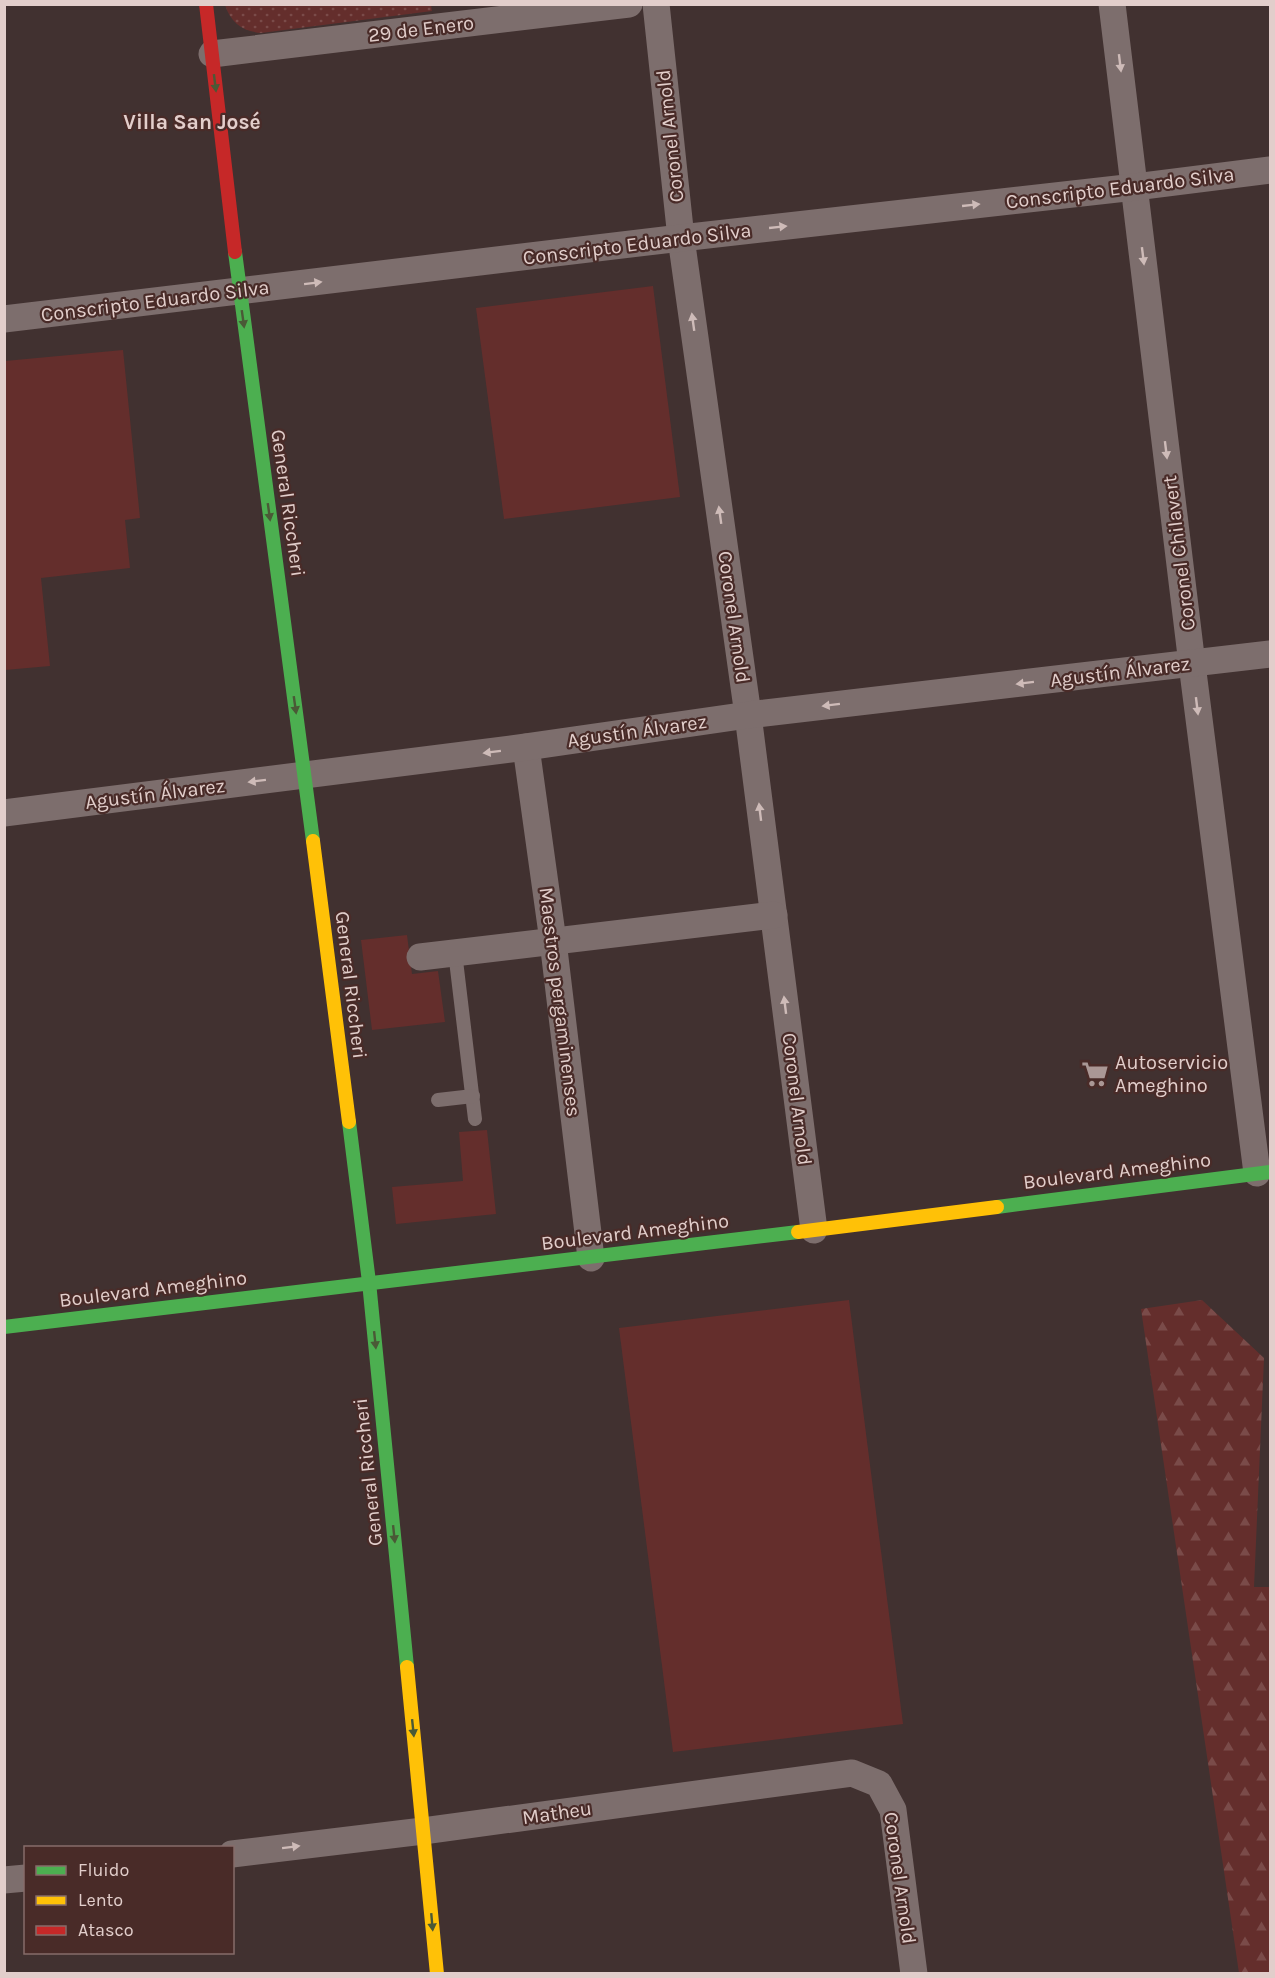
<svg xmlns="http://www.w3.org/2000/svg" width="1275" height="1978" font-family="Karla,sans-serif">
  <defs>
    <pattern id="forest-firs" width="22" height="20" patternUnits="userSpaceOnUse" patternTransform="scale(1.5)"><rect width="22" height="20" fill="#642e2c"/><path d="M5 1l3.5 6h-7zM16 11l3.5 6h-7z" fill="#7a4b49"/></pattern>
    <pattern id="park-dots" width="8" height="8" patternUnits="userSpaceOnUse" patternTransform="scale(1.5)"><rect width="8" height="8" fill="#642e2c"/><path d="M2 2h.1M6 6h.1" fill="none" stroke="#7a4b49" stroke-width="1.8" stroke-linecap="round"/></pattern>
  </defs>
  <rect width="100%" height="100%" fill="#413130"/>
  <g fill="#642e2c">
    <path d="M653,286L680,497L504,519L476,308Z"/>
    <path d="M123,350L140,518L125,520L130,568L41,578L50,666L5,670V361Z"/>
    <path d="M407,935L412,974L438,971L445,1022L372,1030L361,940Z"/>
    <path d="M487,1130L496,1214L396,1224L392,1187L463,1181L459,1132Z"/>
    <path d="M849,1300L903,1724L673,1752L619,1328Z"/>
  </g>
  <path fill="url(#forest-firs)" d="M1202,1300L1264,1358L1254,1587H1270V1973H1239L1141,1309Z"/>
  <path fill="url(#park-dots)" d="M431,5L432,11L261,33C242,31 231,23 225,5Z"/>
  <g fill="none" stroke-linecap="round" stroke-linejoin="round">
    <g stroke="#7d6e6d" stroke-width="14">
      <path d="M455,952L475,1119"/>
      <path d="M438,1100L473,1096"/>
    </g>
    <g stroke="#7d6e6d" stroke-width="27">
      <path d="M656,4L681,238L748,715L814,1230"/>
      <path d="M1112,4L1192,664L1257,1173"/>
      <path d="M212,54L629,4"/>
      <path d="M4,319L681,238L1135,187L1270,170"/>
      <path d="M526,747L553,941L591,1258"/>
      <path d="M4,813L526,747L748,715L1270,654"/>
      <path d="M420,957L774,915"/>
      <path d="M232,1854L423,1831L852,1773L879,1784L893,1810L914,1974"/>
      <path d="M4,1880L26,1878"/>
    </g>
    <g stroke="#4caf50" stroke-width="14">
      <path d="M235,252L313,841"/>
      <path d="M349,1122L369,1282L407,1667"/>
      <path d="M997,1207L1270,1172"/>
      <path d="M4,1327L798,1232"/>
    </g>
    <g stroke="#ffc107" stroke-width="14">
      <path d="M313,841L349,1122"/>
      <path d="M798,1232L997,1207"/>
      <path d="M407,1667L437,1974"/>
    </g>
    <path stroke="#c62828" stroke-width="14" d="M206,4L235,252"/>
  </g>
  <defs><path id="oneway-solid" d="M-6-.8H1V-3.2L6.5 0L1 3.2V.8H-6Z" transform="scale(1.5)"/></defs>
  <g fill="#cebbb8">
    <use href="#oneway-solid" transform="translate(1120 63) rotate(83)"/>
    <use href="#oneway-solid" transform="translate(971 205) rotate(-6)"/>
    <use href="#oneway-solid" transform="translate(778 227) rotate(-6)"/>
    <use href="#oneway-solid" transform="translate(1143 256) rotate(83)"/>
    <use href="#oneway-solid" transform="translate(313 283) rotate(-7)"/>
    <use href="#oneway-solid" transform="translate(693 322) rotate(-98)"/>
    <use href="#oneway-solid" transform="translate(1166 450) rotate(83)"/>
    <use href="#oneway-solid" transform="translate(720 515) rotate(-98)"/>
    <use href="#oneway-solid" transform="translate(1025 683) rotate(173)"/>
    <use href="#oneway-solid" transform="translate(831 705) rotate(173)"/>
    <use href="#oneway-solid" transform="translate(1197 706) rotate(83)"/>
    <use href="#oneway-solid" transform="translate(492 752) rotate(173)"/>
    <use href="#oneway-solid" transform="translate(257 781) rotate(173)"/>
    <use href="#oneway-solid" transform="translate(760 812) rotate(-97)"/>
    <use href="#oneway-solid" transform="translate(785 1005) rotate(-97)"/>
    <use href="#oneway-solid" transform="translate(291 1847) rotate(-7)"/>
  </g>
  <g fill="#4a5936">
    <use href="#oneway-solid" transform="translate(215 83) rotate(83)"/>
    <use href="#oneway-solid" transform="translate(243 319) rotate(82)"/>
    <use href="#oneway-solid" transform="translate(269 512) rotate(82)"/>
    <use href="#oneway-solid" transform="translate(295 705) rotate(82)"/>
    <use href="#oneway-solid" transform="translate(375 1340) rotate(84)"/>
    <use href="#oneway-solid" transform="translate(394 1534) rotate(84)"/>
    <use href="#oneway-solid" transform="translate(413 1728) rotate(84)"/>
    <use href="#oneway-solid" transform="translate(432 1922) rotate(85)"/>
  </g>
  <defs>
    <symbol id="supermarket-bare" viewBox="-9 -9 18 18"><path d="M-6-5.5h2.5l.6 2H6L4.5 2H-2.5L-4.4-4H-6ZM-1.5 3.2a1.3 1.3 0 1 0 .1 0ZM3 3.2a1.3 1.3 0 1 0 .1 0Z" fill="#aa9795" stroke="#492b28" stroke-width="2.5" paint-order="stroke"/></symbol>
  </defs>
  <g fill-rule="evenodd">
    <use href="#supermarket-bare" x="1076" y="1055" width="38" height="38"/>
  </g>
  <g text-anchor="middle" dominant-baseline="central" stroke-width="4.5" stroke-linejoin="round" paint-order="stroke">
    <g font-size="20" fill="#e2cecb" stroke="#492b28">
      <text transform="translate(421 29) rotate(-7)">29 de Enero</text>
      <text transform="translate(670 136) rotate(-96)">Coronel Arnold</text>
      <text transform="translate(1120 188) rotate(-7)">Conscripto Eduardo Silva</text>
      <text transform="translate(637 244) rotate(-7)">Conscripto Eduardo Silva</text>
      <text transform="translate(155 301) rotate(-7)">Conscripto Eduardo Silva</text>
      <text transform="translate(288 503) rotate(82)">General Riccheri</text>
      <text transform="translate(1179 553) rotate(-97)">Coronel Chilavert</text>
      <text transform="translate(734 617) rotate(82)">Coronel Arnold</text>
      <text transform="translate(1120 672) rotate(-7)">Agustín Álvarez</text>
      <text transform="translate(637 731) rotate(-8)">Agustín Álvarez</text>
      <text transform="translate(155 794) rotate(-7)">Agustín Álvarez</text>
      <text transform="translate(351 985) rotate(83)">General Riccheri</text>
      <text transform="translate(560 1002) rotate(83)">Maestros pergaminenses</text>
      <text transform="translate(797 1099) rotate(83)">Coronel Arnold</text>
      <text transform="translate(1117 1171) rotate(-7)">Boulevard Ameghino</text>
      <text transform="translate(635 1232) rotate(-7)">Boulevard Ameghino</text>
      <text transform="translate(153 1289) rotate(-7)">Boulevard Ameghino</text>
      <text transform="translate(368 1472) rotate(-96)">General Riccheri</text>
      <text transform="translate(557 1813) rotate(-8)">Matheu</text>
      <text transform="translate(900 1878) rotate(82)">Coronel Arnold</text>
    </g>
    <g font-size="20" fill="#e2cecb" stroke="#492b28" text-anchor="start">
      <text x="1115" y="1062">Autoservicio<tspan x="1115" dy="23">Ameghino</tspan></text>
    </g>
    <g font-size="21" font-weight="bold" fill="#e2cecb" stroke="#492b28">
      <text x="192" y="122">Villa San José</text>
    </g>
  </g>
  <rect width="1275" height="1978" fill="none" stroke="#e2cecb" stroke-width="12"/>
  <rect x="24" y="1846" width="210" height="108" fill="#492b28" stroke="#866c69" stroke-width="1.5"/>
  <rect x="36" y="1866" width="30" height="9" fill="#4caf50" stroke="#866c69" stroke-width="1.5"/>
  <text x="78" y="1876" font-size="18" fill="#e2cecb">Fluido</text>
  <rect x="36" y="1896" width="30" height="9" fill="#ffc107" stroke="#866c69" stroke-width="1.5"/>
  <text x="78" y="1906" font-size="18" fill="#e2cecb">Lento</text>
  <rect x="36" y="1926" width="30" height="9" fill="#c62828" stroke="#866c69" stroke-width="1.5"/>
  <text x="78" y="1936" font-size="18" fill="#e2cecb">Atasco</text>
</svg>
